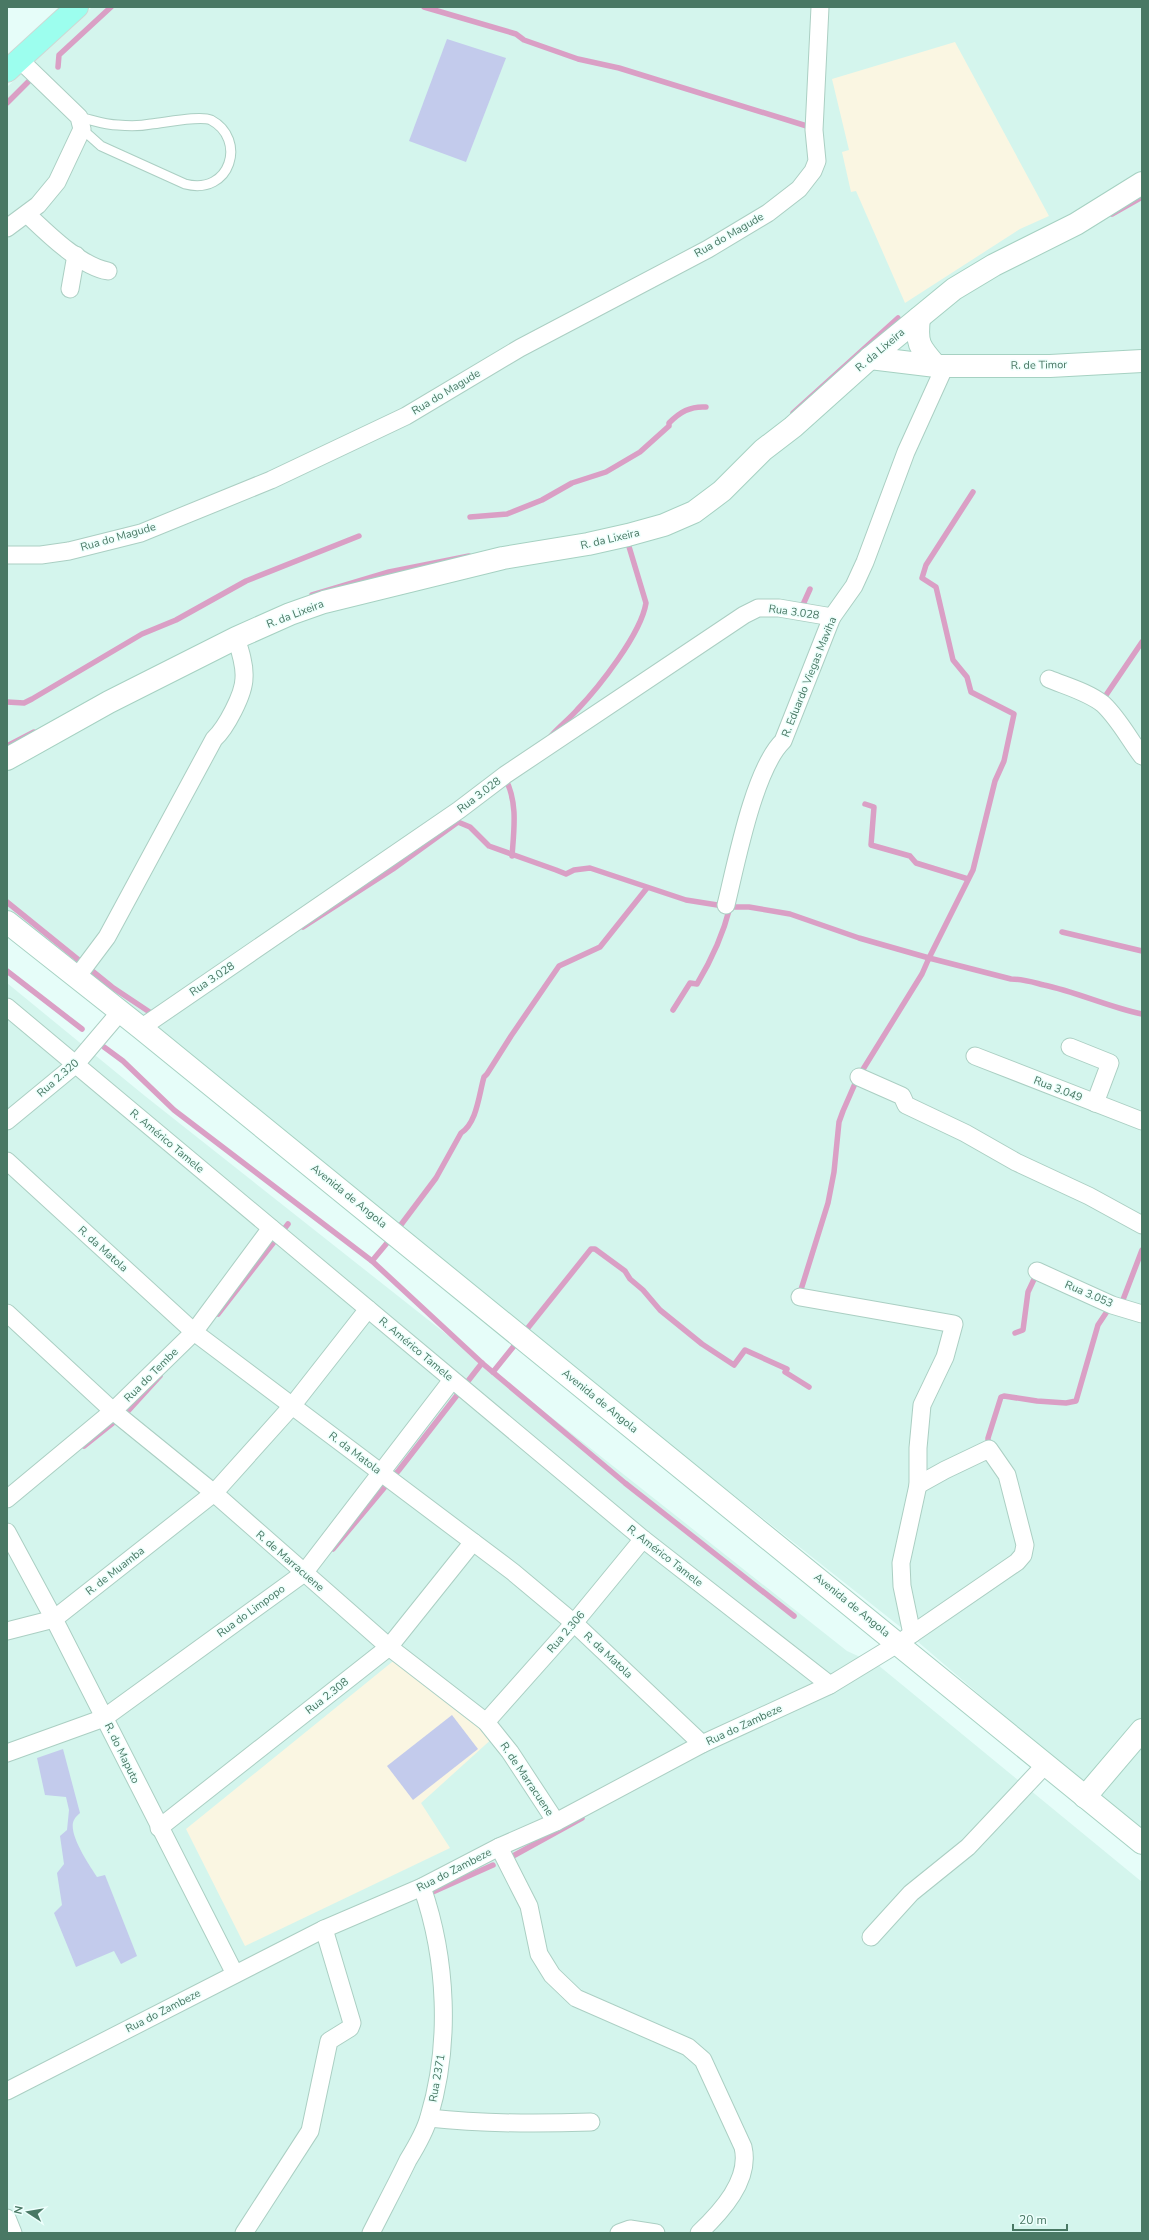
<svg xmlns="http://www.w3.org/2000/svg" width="1149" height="2240" font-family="'Nunito Sans',sans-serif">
  <rect width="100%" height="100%" fill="#e6fdf9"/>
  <g fill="#d4f5ed">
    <path d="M92,7H1142V1834L903,1629L7,920V87Z"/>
    <path d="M7,983L145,1096L847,1651L878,1665L1142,1882V2233H7Z"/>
  </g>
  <g fill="#faf6e2">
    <path d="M955,42L1049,216L1020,229L905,303L856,191L851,192L842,152L849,150L832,79Z"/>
    <path d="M397,1658L495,1736L421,1803L450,1848L245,1946L186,1829Z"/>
  </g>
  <g fill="#c3cbec">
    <path d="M447,39L506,58L466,162L409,141Z"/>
    <path d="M452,1715L478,1749L413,1800L387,1766Z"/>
    <path d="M63,1749L80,1813C78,1815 75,1817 74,1820C67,1833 90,1866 97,1877L105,1875L137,1956L121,1964L114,1951L76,1967L54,1913L62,1905L57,1873L64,1864L60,1836L67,1830L69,1810L66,1797L45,1795L37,1758Z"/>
  </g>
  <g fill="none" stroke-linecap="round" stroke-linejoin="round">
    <g stroke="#da9fc5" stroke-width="5.5">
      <path d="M424,7L516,34L524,40L578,59L619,68L810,127"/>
      <path d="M58,67L59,55L111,7"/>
      <path d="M7,103L34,76"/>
      <path d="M1112,214L1142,197"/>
      <path d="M793,413L898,318"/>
      <path d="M470,517L507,514L542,500L572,483L606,472L640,452L669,426V423C680,412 690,406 706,407"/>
      <path d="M312,595L389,572L469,556"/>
      <path d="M801,609L810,589"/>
      <path d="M1102,701L1142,642"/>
      <path d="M7,702L24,703L32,699L142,634L176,620L246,581L359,536"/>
      <path d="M551,736C559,727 569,719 577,710C599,687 641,634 646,603L627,540"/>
      <path d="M7,746L34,732"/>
      <path d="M505,778C518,802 514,829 512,856"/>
      <path d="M865,804L874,807L871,845L910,856L916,863L968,879"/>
      <path d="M7,902L112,987L154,1015"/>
      <path d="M303,927L393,869L458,822L470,827L489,846L556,870L566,874L574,870L590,868L686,900L730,907H749L790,914L859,938L929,958L973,870L995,781L1004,761L1014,714L971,692L967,677L953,660L936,587L922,578L926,565L973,492"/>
      <path d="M1062,932L1142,951"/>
      <path d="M7,971L82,1029"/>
      <path d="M673,1010L690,983L697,984C712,959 723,935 730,907"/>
      <path d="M104,1047L123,1061L174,1110L372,1261L482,1363L625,1483L794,1616"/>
      <path d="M397,1230L436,1178L461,1133C477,1123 479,1094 484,1077L487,1074L511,1036L559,966L600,947L647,888"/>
      <path d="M372,1261L392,1237"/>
      <path d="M799,1296L828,1203L834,1172L839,1122L843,1111L857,1079L922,974L929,958L1011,979C1023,979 1032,982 1044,985C1077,992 1108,1007 1142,1014"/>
      <path d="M1121,1305L1142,1250"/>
      <path d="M218,1314L288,1224"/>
      <path d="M1015,1333L1023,1330L1028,1292L1037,1273"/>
      <path d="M523,1334L591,1249H595L625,1271L630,1279L643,1290L660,1310L702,1344L734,1365L745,1350L787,1369L785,1372L809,1387"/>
      <path d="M493,1372L518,1341"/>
      <path d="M84,1446L129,1410L160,1376"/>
      <path d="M988,1448V1438L1001,1397L1004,1396L1037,1401L1066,1403L1076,1401L1098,1325L1110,1307"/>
      <path d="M333,1549L399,1470L482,1363"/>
      <path d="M513,1856L582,1818"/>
      <path d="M426,1895L493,1865"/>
    </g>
    <defs>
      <path id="lane" d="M79,117C92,120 105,125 118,125C128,126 141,126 151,124C164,123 200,115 211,120C247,139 231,196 185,184L101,146L82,129"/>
      <g id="street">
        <path d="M27,214C47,233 80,266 108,271"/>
        <path d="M7,228L38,205L57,182L82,129L79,117L20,60"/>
        <path d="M70,289L76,255"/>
        <path d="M7,555H41L69,551L141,533L271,480L406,416L520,348L708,249L768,213L799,189L813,171L817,161L814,130L820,7"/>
        <path d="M1049,679C1066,686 1088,692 1103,704C1119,719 1129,739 1142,756"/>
        <path d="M726,905C736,864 754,769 783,741L832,617L854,586L865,562L906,452L945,366"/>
        <path d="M77,977L107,937L214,739C226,728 244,694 244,678C245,665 240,650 236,638"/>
        <path d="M7,1007L643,1539L830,1685"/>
        <path d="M141,1028L459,810L505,775L744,615L758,608H779L832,617"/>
        <path d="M1070,1047L1110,1063L1095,1103"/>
        <path d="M975,1056L1142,1121"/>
        <path d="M859,1077L902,1096L906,1105L965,1133L1016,1162L1089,1196L1142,1225"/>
        <path d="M7,1121L75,1065L120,1012"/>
        <path d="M7,1161L194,1332L513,1572L574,1623L702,1744"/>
        <path d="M1037,1271L1112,1305L1142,1314"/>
        <path d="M800,1297L954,1324L945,1357L922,1405L918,1448V1485L901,1563L902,1586L912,1634"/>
        <path d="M7,1313L113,1411L214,1493L389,1647L486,1722L510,1752L556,1822"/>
        <path d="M7,1499L113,1411L194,1332L271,1228"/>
        <path d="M7,1532L54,1619L235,1974"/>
        <path d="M7,1631L54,1619L214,1493L292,1406L368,1309"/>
        <path d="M486,1722L574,1623L643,1539"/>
        <path d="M7,1753L104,1718L304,1573L452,1380"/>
        <path d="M159,1828L389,1647L473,1542"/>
        <path d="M499,1847L529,1906L539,1954L552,1975L576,1998L688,2047L703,2060L743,2147C751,2180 721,2212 699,2233"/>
        <path d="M871,1937L911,1893L968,1847L1046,1764"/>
        <path d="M7,2091L324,1929L422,1887L499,1847L556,1822L702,1744L830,1685L899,1643L1017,1562L1023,1555L1025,1545L1007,1475L989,1449L945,1470L918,1485"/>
        <path d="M429,2118C483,2124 537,2124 591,2122"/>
        <path d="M7,2218L13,2233"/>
        <path d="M244,2233L310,2131L329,2041L350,2028L352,2023L324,1929"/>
        <path d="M371,2233C383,2209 396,2185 408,2160C416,2147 425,2132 429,2117C451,2044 447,1959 422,1887"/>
        <path d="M619,2233L630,2229L656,2233"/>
      </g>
      <g id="secondary">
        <path d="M919,318C916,343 919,347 936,366"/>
        <path d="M870,358L936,366H1050L1142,361"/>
        <path d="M7,759L109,702L236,638L290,614L324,602L503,558L588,544L628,535L664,525L694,512L722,491L763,450L793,427L870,358L954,289L994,265L1076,224L1142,183"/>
        <path d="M7,922L141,1028L1142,1843"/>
        <path d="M1085,1797L1142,1730"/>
      </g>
      <path id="primary" d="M7,71L77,7"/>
    </defs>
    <use href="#lane" stroke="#abcfc3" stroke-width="11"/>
    <use href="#street" stroke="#abcfc3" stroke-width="19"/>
    <use href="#secondary" stroke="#a6d1c2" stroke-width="24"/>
    <use href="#primary" stroke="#ccd9d4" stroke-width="24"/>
    <use href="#lane" stroke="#fff" stroke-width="9"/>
    <use href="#street" stroke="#fff" stroke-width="17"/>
    <use href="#secondary" stroke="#fff" stroke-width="22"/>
    <use href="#primary" stroke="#9cfeee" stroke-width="22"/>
  </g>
  <g text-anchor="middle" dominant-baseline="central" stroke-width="3" stroke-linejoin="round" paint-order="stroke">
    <g font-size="11" fill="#497864" stroke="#edfffc">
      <text transform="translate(729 235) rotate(-30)">Rua do Magude</text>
      <text transform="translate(880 350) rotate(-40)">R. da Lixeira</text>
      <text transform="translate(1039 365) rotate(-1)">R. de Timor</text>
      <text transform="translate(446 392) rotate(-31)">Rua do Magude</text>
      <text transform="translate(118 537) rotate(-16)">Rua do Magude</text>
      <text transform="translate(610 539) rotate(-13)">R. da Lixeira</text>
      <text transform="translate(794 612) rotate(8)">Rua 3.028</text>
      <text transform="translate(295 614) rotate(-21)">R. da Lixeira</text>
      <text transform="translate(809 677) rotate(-68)">R. Eduardo Viegas Maviha</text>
      <text transform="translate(479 795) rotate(-37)">Rua 3.028</text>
      <text transform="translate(212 979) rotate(-34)">Rua 3.028</text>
      <text transform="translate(58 1078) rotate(-41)">Rua 2.320</text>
      <text transform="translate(1058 1089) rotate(21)">Rua 3.049</text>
      <text transform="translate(167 1141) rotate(40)">R. Américo Tamele</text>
      <text transform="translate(349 1196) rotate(39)">Avenida de Angola</text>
      <text transform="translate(103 1249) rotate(42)">R. da Matola</text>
      <text transform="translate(1089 1294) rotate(23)">Rua 3.053</text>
      <text transform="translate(416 1349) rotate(40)">R. Américo Tamele</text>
      <text transform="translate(151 1375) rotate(-45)">Rua do Tembe</text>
      <text transform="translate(600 1401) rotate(39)">Avenida de Angola</text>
      <text transform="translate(355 1453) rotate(37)">R. da Matola</text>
      <text transform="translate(665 1556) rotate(38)">R. Américo Tamele</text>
      <text transform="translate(290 1561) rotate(41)">R. de Marracuene</text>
      <text transform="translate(115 1571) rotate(-38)">R. de Muamba</text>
      <text transform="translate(852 1605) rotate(39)">Avenida de Angola</text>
      <text transform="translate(251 1611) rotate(-36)">Rua do Limpopo</text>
      <text transform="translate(566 1632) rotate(-49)">Rua 2.306</text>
      <text transform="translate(608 1655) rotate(43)">R. da Matola</text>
      <text transform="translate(327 1696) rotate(-38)">Rua 2.308</text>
      <text transform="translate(744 1725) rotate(-25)">Rua do Zambeze</text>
      <text transform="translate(122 1753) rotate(64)">R. do Maputo</text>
      <text transform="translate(527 1779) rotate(56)">R. de Marracuene</text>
      <text transform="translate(454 1870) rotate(-27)">Rua do Zambeze</text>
      <text transform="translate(163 2011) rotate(-27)">Rua do Zambeze</text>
      <text transform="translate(437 2078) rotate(-80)">Rua 2371</text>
    </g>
  </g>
  <rect width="1149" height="2240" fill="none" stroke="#497864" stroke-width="16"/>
  <g transform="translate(28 2212) rotate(282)" stroke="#edfffc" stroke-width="3" paint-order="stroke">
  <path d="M0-3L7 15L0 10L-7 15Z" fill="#497864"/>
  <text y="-6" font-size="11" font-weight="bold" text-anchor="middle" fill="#497864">N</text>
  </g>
  <path d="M1013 2224v6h54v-6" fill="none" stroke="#497864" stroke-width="2"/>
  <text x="1019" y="2224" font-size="12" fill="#497864" stroke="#edfffc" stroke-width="3" paint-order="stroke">20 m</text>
</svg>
